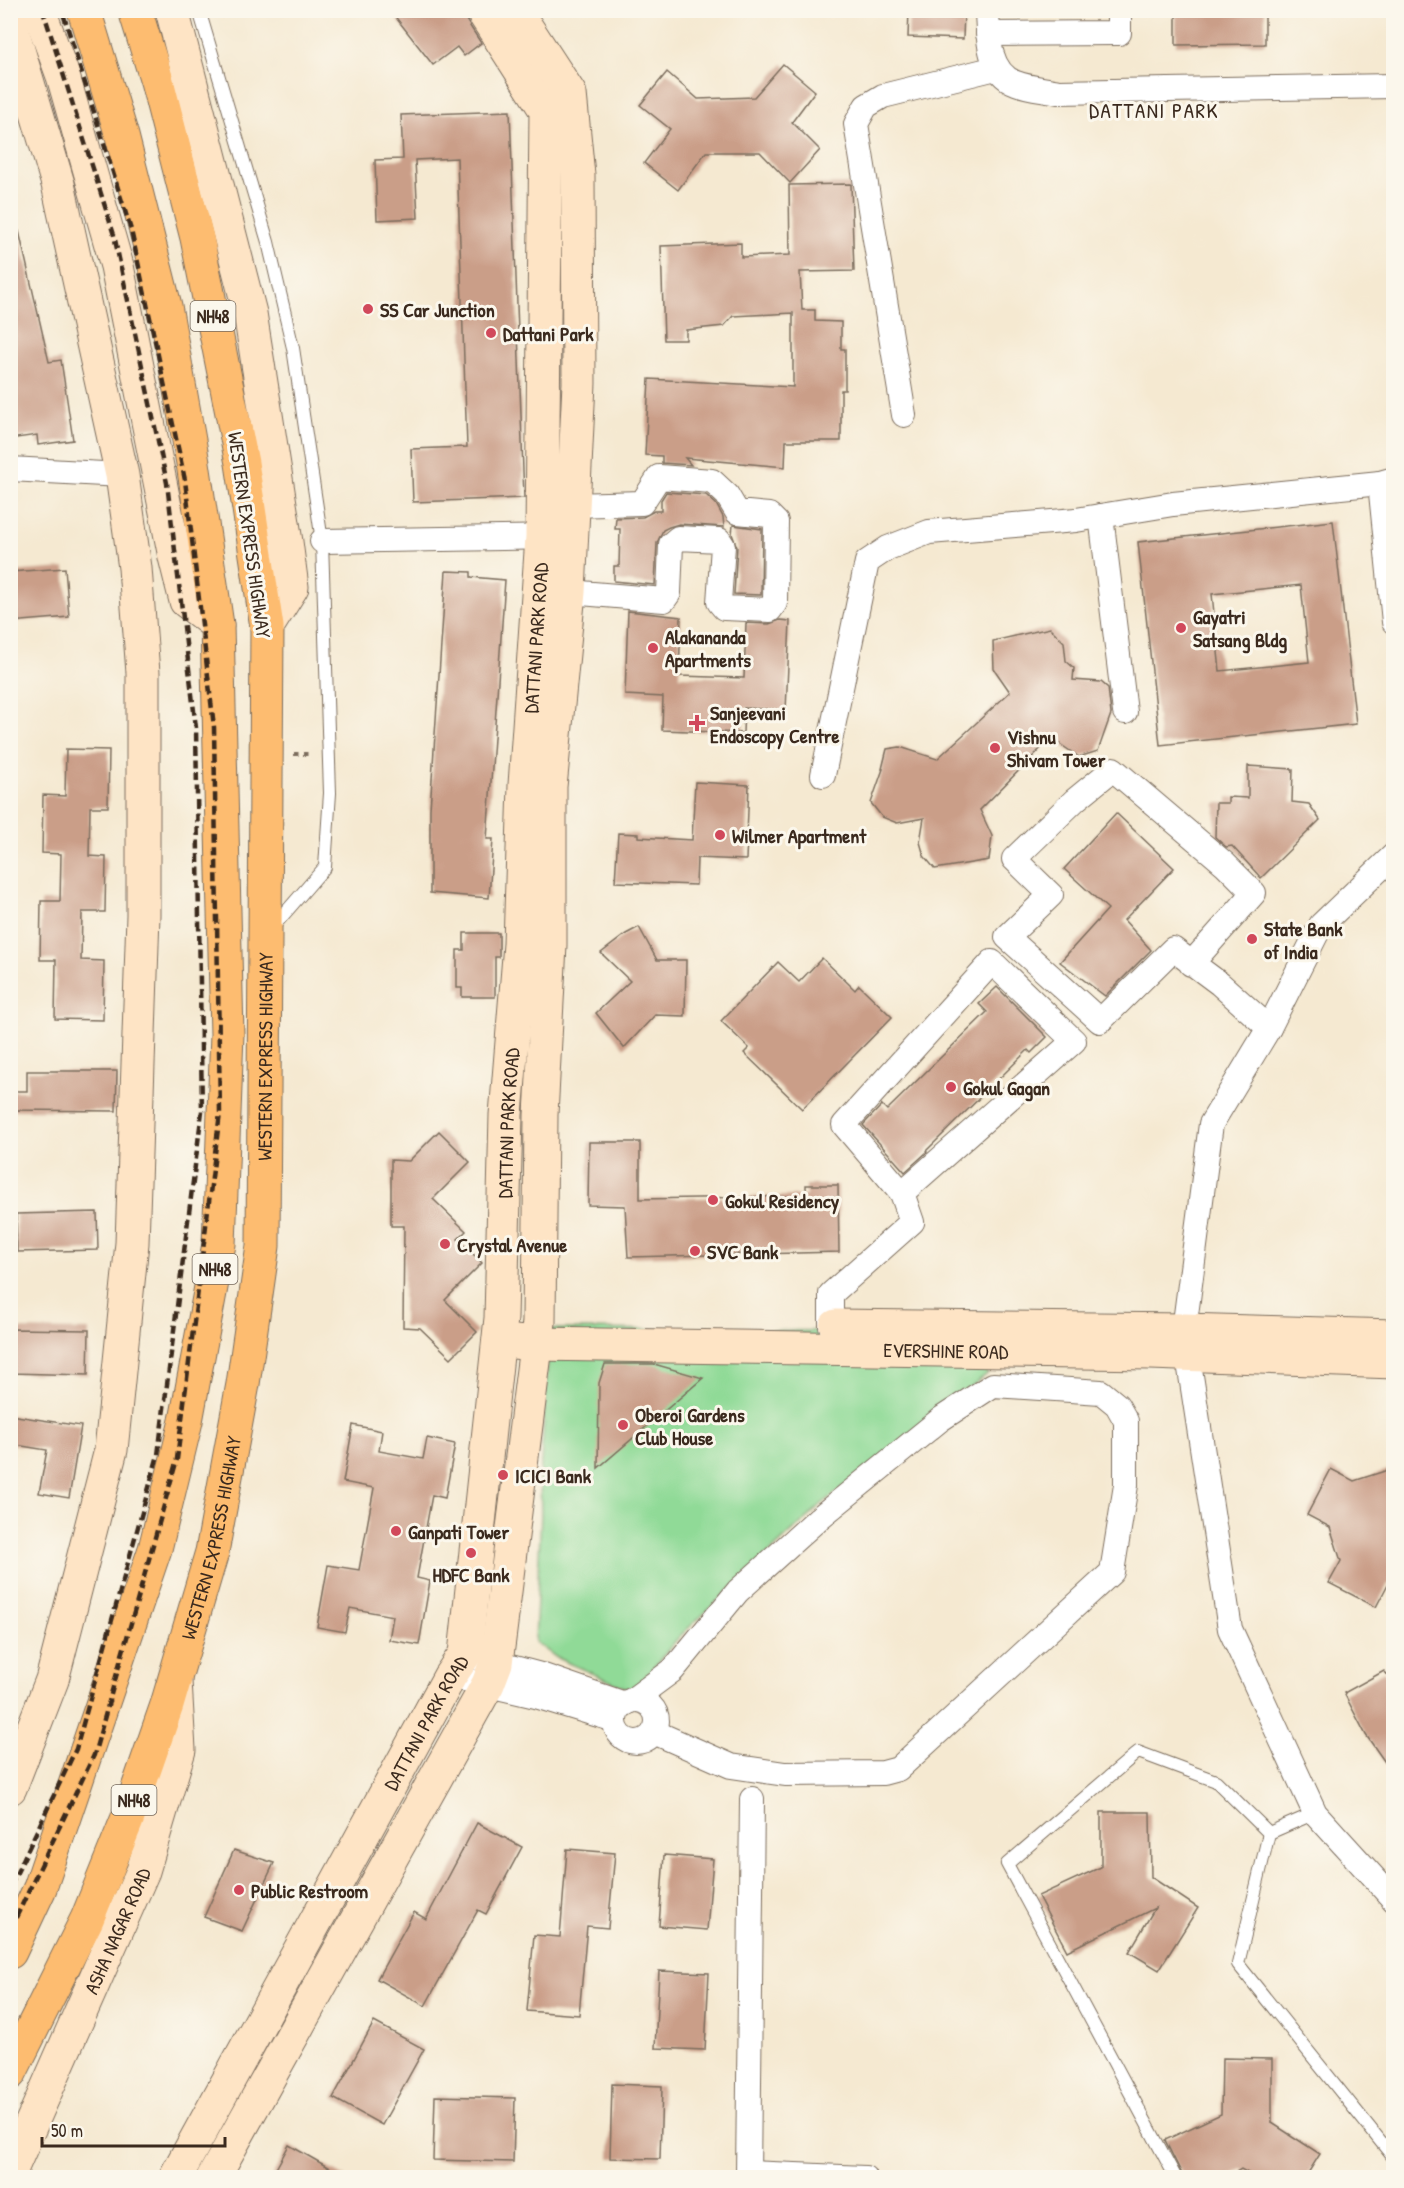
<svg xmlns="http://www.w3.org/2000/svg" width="1404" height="2188" font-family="'Patrick Hand',sans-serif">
  <rect width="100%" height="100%" fill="#fbf7ec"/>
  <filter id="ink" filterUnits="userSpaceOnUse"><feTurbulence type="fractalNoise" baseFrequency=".0167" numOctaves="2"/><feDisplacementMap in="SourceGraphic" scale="12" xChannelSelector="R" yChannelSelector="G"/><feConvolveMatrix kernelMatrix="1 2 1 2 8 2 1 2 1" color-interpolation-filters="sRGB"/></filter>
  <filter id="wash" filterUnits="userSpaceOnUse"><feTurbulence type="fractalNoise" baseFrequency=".008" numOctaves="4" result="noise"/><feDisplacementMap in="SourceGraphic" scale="24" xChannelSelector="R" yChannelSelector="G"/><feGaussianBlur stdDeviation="1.35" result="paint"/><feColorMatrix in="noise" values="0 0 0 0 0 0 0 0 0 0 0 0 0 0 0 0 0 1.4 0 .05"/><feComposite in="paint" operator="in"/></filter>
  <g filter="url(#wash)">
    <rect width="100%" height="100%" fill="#f5e9d1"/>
    <path fill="#90da97" stroke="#66825a" stroke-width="1.5" d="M550,1329L995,1332L987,1374L822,1504L679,1637L633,1691L557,1658L535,1642L541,1513L540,1478Z"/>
    <g id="blocks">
      <g fill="#ca9e88" fill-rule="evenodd">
        <path d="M390,10H463L466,20L481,43L464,56L457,47L433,65Z"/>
        <path d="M909,10H964L963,39L908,37Z"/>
        <path d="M1176,10H1265V44L1176,45Z"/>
        <path d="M783,64L815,91L792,122L820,150L790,183L760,152H706L678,190L644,163L670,129L640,105L667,72L698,99L754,97Z"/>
        <path d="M510,111L524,498L413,502L411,449L467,447L457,158L415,160L418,218L377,220L375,160L403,159L401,115Z"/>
        <path d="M851,184L854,271L800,272L802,310H815V321L841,322V349H845V390H841V441H786L785,467L685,458L691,465L662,463V456L645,455L649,379L793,387V313L733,316L724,326L686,330V340H664L661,246L741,243V257L790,255L789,185Z"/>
        <path d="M19,231L49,362L61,360L73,440L38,445L37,435L10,439V232Z"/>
        <path d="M666,492L706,495L716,504L723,517L724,527L679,524L669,527L663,530L657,543L655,585L614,581V566H619L620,529H615L616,518L643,517L654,511H661V500Z"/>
        <path d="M1333,521L1356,724L1160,745L1138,542ZM1301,585L1309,662L1220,671L1212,594Z"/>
        <path d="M733,525L762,529L761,595L734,594L737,547L732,534Z"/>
        <path d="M65,568L69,617L10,622V572Z"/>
        <path d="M446,571L471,572V577L505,580L487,839H493L489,898L430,893V809Z"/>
        <path d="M628,611L681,617L679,676L744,678L746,623L769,624L780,620L790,621L786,710L744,708L743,733L662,730L663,697L625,695Z"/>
        <path d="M1050,628L1064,642L1066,661L1074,668L1073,680L1101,682L1108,688L1111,714L1098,751L1079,757L1051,738L980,810L992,836L989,860L935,869L924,856L920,842L924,818L897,823L882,817L871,803L883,769H882L887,749L900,747L937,759L1010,692L994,669L993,641Z"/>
        <path d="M66,749L109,750L108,807H90L89,856L106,857L105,912H82L81,960L104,961L103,1020L55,1019L56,960H40L41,901H60L61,854L42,853L43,795L65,796Z"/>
        <path d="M1248,766L1293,769L1292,802L1309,804L1320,820L1261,878L1232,846L1226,847L1215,837L1216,803H1228V797L1248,798Z"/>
        <path d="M695,782L749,785L746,860L697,858L696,885L615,882L618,833L638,834V837L692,840Z"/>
        <path d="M1116,813L1174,868L1124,920L1151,950L1105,996L1060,962L1108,909L1064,869Z"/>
        <path d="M639,927L657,960H686L685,1016L655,1015L624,1048L596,1013L630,981L601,953L626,934Z"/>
        <path d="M464,933H499V957H495V997H462V988H457V950H464Z"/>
        <path d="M822,958L855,990L859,985L892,1017L802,1109L744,1053L749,1048L721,1021L778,962L799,982Z"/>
        <path d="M997,987L1047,1037L1031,1053L1028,1050L926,1151L927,1152L905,1172L863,1125L882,1105L887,1110L987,1012L979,1004Z"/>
        <path d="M27,1071H117L116,1111L10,1110V1091H27Z"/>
        <path d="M439,1131L470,1162L433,1199L466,1231L458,1239L482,1263L445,1300L477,1332L451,1358L420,1328L403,1327L404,1226H391V1160L409,1161Z"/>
        <path d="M589,1142H640V1199L806,1196V1185H838L839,1252L628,1257L625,1206L588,1205Z"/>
        <path d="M97,1212L98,1250L17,1252L16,1214Z"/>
        <path d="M10,1329L89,1330L88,1375L10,1373Z"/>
        <path d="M605,1364H654L703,1378L598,1468L599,1383Z"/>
        <path d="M10,1415L81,1426L69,1498L39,1493L47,1450L10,1444Z"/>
        <path d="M353,1425L382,1431L379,1451L423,1459L427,1438L455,1444L445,1498L432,1495L417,1578L430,1581L419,1645L389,1640L393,1616L350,1608L345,1632L317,1627L328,1565L359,1570L374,1488L343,1482Z"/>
        <path d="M1394,1468V1582L1388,1584L1376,1607L1329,1583L1341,1561L1330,1527L1307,1515L1331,1469L1354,1481Z"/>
        <path d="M1384,1671L1394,1682V1775L1366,1735L1344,1693Z"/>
        <path d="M1101,1812H1150L1151,1877L1198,1908L1159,1970L1129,1952L1155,1908L1067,1951L1038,1896L1101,1867Z"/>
        <path d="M477,1823L522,1847L486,1914L478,1910L425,2006L377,1979L414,1912L426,1919Z"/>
        <path d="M567,1849L615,1853L608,1928L587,1926L579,2015L527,2011L534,1935L560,1937Z"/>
        <path d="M234,1850L274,1863L242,1931L204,1917Z"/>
        <path d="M664,1855L713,1859L707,1930L659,1926Z"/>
        <path d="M659,1971L709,1973L705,2050L655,2048Z"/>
        <path d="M374,2022L424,2049L382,2125L333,2098Z"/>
        <path d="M1222,2058L1272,2059V2123L1320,2154L1305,2178H1257L1241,2169L1226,2178H1184L1165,2140L1221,2114Z"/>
        <path d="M612,2084L662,2086L660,2159L610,2158Z"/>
        <path d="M435,2096L515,2098L513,2162L433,2160Z"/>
        <path d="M289,2145L347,2178H271Z"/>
      </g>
    </g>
  </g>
  <g filter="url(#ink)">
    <use href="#blocks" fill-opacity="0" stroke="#7c6d5d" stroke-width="1.5"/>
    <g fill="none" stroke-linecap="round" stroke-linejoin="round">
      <defs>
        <g id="lane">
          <path d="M199,10L268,242L293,348L322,541L330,793L325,867L272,928"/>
          <path d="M1269,1833L1238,1964L1394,2158"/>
          <path d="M1269,1833L1315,1813"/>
          <path d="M1176,2178L1007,1864L1138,1752L1216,1781L1269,1833"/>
        </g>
        <g id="street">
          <path d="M987,10C988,36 988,73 1016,83C1029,88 1044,89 1058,92L1394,86"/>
          <path d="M988,34L1119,33V10"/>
          <path d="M904,415L856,124L866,106L883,96L996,68"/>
          <path d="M10,469L122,475"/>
          <path d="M1380,483L1394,622"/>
          <path d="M1101,516L1125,712"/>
          <path d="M322,541L556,537"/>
          <path d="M569,592L664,600L669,593L671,544L678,538L719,540L723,546L719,602L724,608L770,610L775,603L776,522L769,515L737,512L727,495L712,481L659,477L642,503L572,505"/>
          <path d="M823,775L867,562L888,548L929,532L1076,520L1173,504L1380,483L1394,479"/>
          <path d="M1394,855L1321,925L1269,1028L1211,1124L1184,1330L1230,1629L1315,1813L1394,1900"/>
          <path d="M992,962L1074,1041L902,1193L844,1125Z"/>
          <path d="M1191,964L1254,893L1225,864L1113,769L1075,800L1014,859L1051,895L1007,937L1100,1021L1173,949L1220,984L1269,1028"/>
          <path d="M831,1326V1294L912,1222L902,1193"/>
          <path d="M481,1659L541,1675L625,1704"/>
          <path d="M450,1676L536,1696L615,1720"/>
          <circle cx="636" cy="1721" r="21"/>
          <path d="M631,1701L673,1670L738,1591L819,1518L941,1419L993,1385L1101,1392L1117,1405L1126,1421V1485L1112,1572L898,1769L883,1773L785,1774L731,1766L654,1732"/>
          <path d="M748,2173L865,2178"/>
          <path d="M748,2178L752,1799"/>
        </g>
        <g id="secondary">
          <path d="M39,10L63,76L117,266L175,557L186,601L217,625"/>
          <path d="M172,10L250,313L286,542L292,587L267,627"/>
          <path d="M10,23L58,184L122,475L135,568L143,673V915L132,1243L111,1450L52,1680L10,1788"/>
          <path d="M836,1326L1184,1330L1394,1336"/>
          <path id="s1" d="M514,1342L535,1344L1151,1353L1394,1362"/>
          <path id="s2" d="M10,2172L143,1871L179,1750L175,1681"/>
          <path id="s3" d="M175,2178L450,1676L465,1654L501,1318L506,1115L520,944L525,785L542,537L546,110L482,10"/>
          <path d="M213,2178L488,1684L496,1663L539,1322L541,1115L550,945V787L569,592L579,383L578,175L570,94L515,10"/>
        </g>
        <g id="highway">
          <path d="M10,1952L40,1888L155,1549L186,1421L219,1244L227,1034L217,625L193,463L165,306L122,136L84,10"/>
          <path id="s4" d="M10,2073L87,1919L127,1820L167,1705L212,1552L243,1384L263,1246L267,627L242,463L197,238L157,81L135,10"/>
        </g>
      </defs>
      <use href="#lane" stroke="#7c6d5d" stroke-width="14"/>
      <use href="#street" stroke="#7c6d5d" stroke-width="26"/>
      <use href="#secondary" stroke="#7c6d5d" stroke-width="35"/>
      <use href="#highway" stroke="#7c6d5d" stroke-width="35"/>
      <path stroke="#7c6d5d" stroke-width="4" stroke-dasharray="4.5 4.5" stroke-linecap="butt" d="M294,754H311"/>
      <use href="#lane" stroke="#fff" stroke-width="12"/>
      <use href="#street" stroke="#fff" stroke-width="24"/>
      <use href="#secondary" stroke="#fee4c5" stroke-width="33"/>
      <use href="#highway" stroke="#fdbc6f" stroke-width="33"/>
      <g stroke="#3b2a1e" stroke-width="4.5" stroke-dasharray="9 4.5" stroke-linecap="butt">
        <path d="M10,1887L76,1749L158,1455L202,1111L196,728L167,483L114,235L43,10"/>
        <path d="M10,1930L94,1755L177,1459L220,1113L214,727L185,480L131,230L62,10"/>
      </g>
    </g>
  </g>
  <g fill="#d1495b" stroke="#fbf7ec" stroke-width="2">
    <circle cx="368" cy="309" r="6"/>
    <circle cx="491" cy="333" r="6"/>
    <circle cx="1181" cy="628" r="6"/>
    <circle cx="653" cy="648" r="6"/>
    <path d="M694 714h6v6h6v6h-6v6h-6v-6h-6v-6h6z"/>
    <circle cx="995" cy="748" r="6"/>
    <circle cx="720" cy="835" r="6"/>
    <circle cx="1252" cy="939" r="6"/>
    <circle cx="951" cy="1087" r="6"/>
    <circle cx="713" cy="1200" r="6"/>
    <circle cx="445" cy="1244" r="6"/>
    <circle cx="695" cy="1251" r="6"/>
    <circle cx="623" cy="1425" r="6"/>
    <circle cx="503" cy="1475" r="6"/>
    <circle cx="396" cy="1531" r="6"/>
    <circle cx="471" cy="1553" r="6"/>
    <circle cx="239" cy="1890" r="6"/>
  </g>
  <g text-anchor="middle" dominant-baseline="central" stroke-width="6" stroke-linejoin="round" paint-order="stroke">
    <g fill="#fbf7ec" stroke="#75685c" stroke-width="1.5">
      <rect x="190.5" y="301" width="45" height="30" rx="4.5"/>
      <rect x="192.5" y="1254" width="45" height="30" rx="4.5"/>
      <rect x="111.5" y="1785" width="45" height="30" rx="4.5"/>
    </g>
    <g font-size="18" font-weight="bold" fill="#3b2a1e">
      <text x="213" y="316">NH48</text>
      <text x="215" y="1269">NH48</text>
      <text x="134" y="1800">NH48</text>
    </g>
    <g font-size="20" font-weight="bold" fill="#3b2a1e" stroke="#fbf7ec" text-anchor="start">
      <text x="380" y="309">SS Car Junction</text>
      <text x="503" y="333">Dattani Park</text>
      <text x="1193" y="616">Gayatri<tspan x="1193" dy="23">Satsang Bldg</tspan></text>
      <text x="665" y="636">Alakananda<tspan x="665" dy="23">Apartments</tspan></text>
      <text x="710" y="712">Sanjeevani<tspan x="710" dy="23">Endoscopy Centre</tspan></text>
      <text x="1007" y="736">Vishnu<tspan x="1007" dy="23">Shivam Tower</tspan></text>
      <text x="732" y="835">Wilmer Apartment</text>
      <text x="1264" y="928">State Bank<tspan x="1264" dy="23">of India</tspan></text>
      <text x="963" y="1087">Gokul Gagan</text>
      <text x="725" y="1200">Gokul Residency</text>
      <text x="457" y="1244">Crystal Avenue</text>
      <text x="707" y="1251">SVC Bank</text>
      <text x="635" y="1414">Oberoi Gardens<tspan x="635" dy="23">Club House</tspan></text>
      <text x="515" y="1475">ICICI Bank</text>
      <text x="408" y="1531">Ganpati Tower</text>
      <text x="471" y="1574" text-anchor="middle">HDFC Bank</text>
      <text x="251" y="1890">Public Restroom</text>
    </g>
    <g font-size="20" fill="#3b2a1e" stroke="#fbf7ec">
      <text transform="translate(250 535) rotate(82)">WESTERN EXPRESS HIGHWAY</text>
      <text stroke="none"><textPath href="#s3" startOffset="1618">DATTANI PARK ROAD</textPath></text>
      <text stroke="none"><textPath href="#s4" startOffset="1060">WESTERN EXPRESS HIGHWAY</textPath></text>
      <text stroke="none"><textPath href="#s3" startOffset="1132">DATTANI PARK ROAD</textPath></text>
      <text stroke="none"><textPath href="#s1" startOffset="432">EVERSHINE ROAD</textPath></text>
      <text stroke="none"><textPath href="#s4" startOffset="574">WESTERN EXPRESS HIGHWAY</textPath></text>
      <text stroke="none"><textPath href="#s3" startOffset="520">DATTANI PARK ROAD</textPath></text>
      <text stroke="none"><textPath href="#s2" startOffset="264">ASHA NAGAR ROAD</textPath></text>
    </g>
    <g font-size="21" letter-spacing="1.5" fill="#3b2a1e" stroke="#fbf7ec">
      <text x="1154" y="110">DATTANI PARK</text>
    </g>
  </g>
  <rect width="1404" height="2188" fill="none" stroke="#fbf7ec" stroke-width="36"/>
  <path d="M42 2137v9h183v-9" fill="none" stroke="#3b2a1e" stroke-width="3"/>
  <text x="51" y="2137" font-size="18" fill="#3b2a1e" stroke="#fbf7ec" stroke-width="4.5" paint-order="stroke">50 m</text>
</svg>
